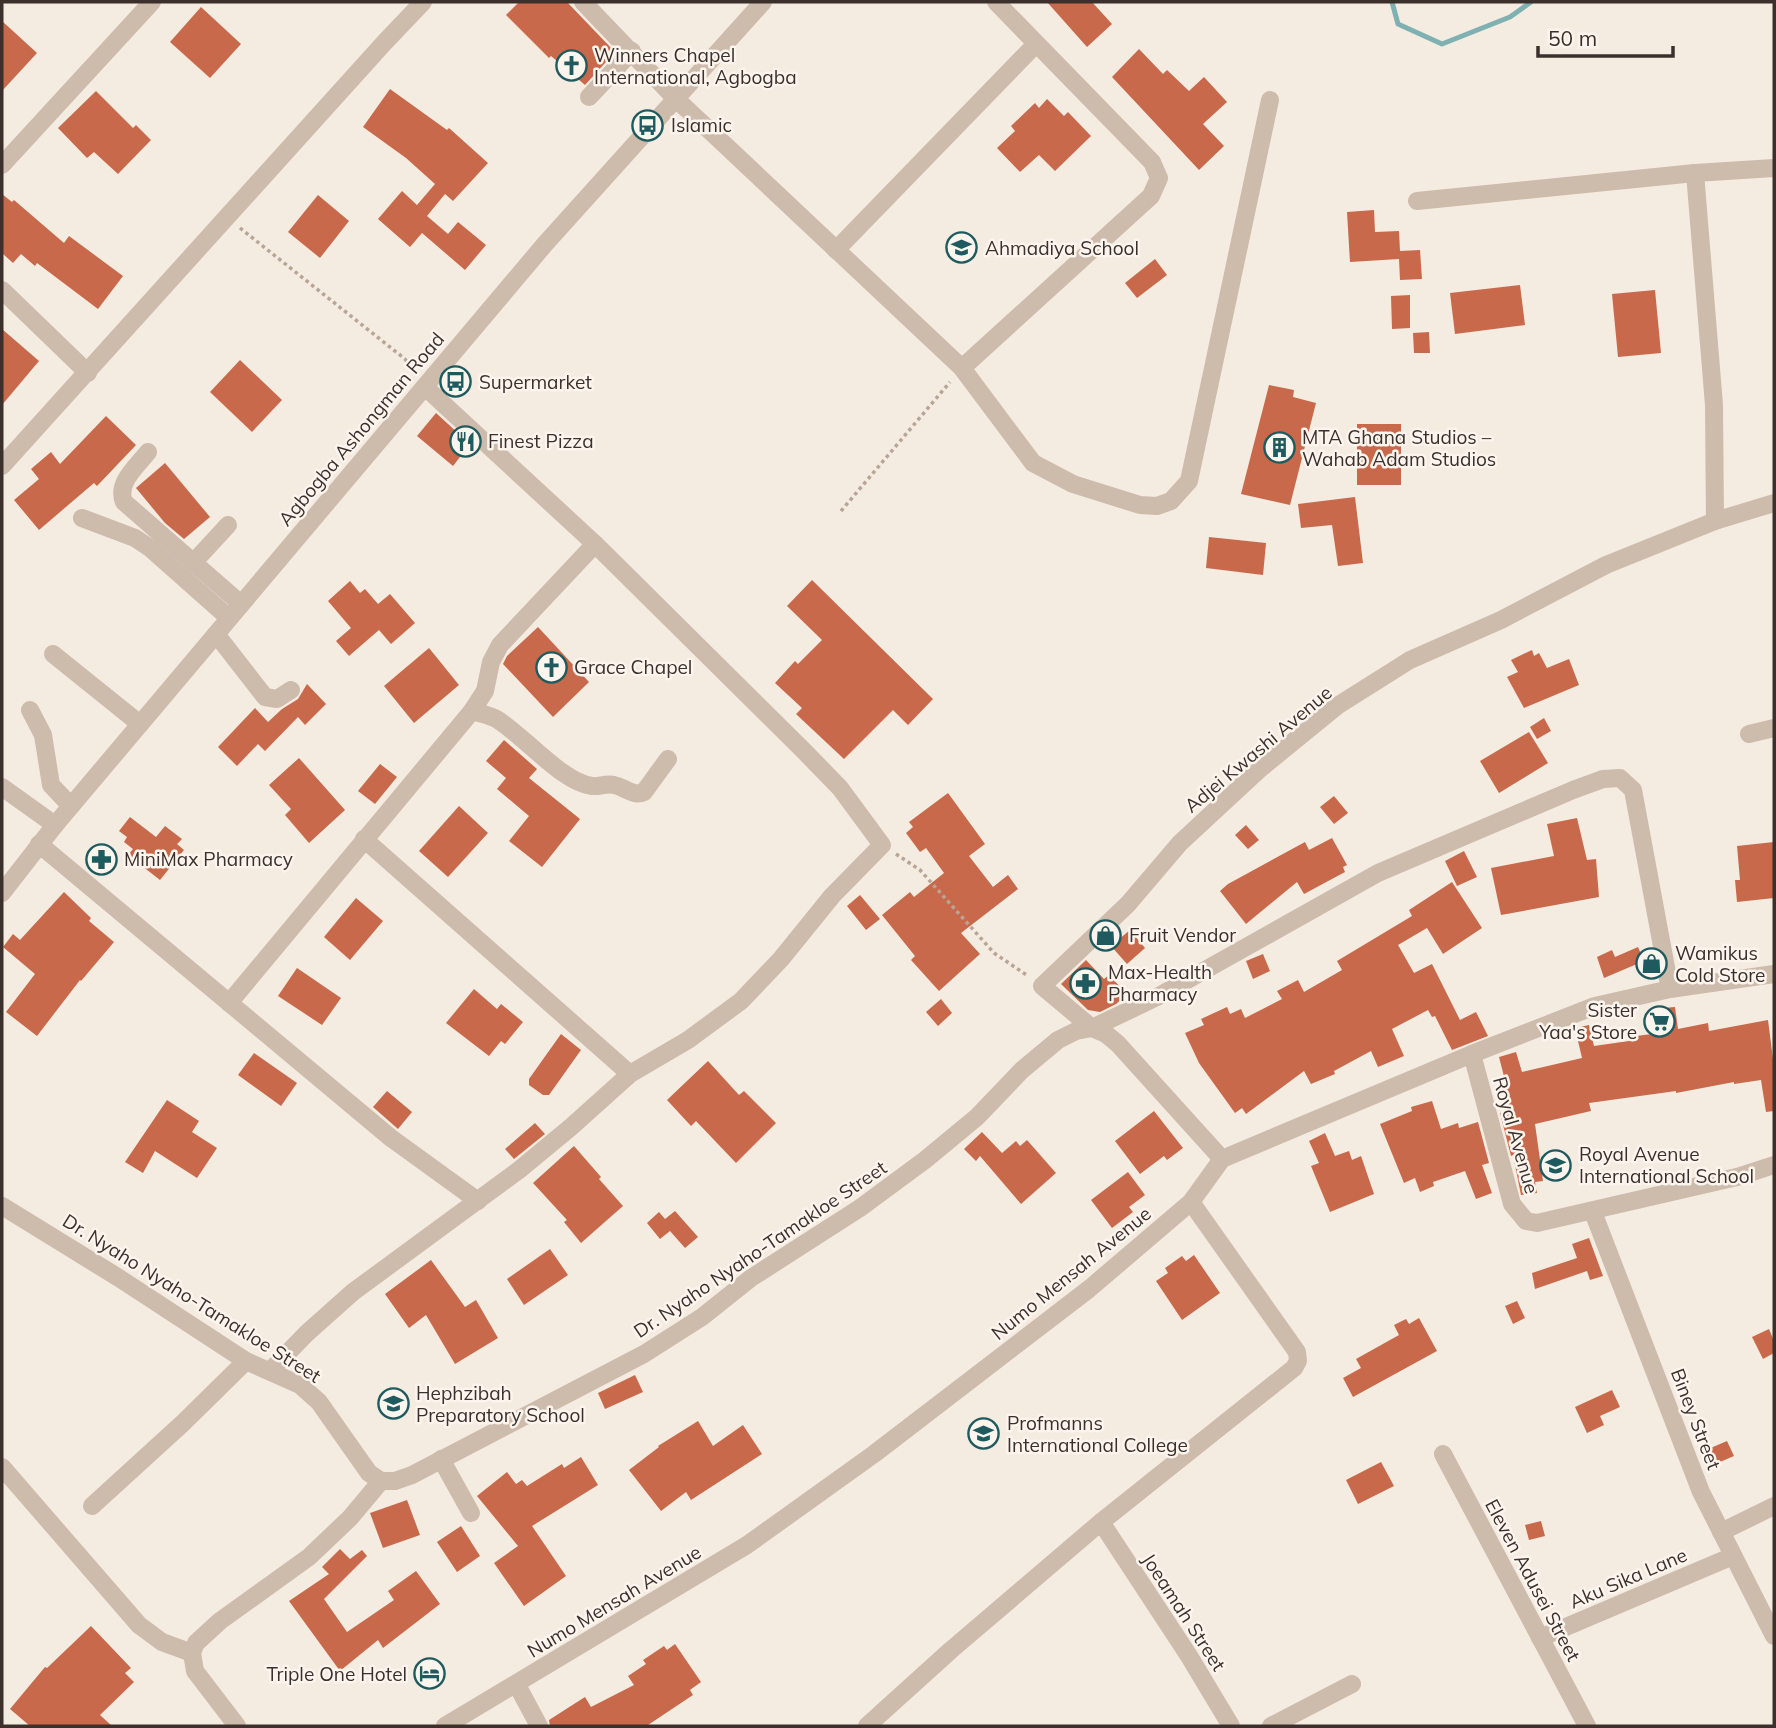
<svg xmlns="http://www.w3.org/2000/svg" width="1776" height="1728" font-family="Mulish,sans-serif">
  <rect width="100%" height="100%" fill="#f4ebe1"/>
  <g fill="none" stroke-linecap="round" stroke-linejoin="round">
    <path stroke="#7fb0b2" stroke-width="5" d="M1392,2L1398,24L1442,44L1510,17L1531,2"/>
  </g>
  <g fill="#c8694b">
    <path d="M519,2H567L615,52L585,85L551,56L549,58L506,15Z"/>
    <path d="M1047,2H1092L1112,24L1087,47Z"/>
    <path d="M201,7L241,44L210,78L170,42Z"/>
    <path d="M2,21L37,53L2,91Z"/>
    <path d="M1139,49L1163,74L1167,70L1189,91L1204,77L1227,102L1203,124L1224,146L1199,170L1112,77Z"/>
    <path d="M390,89L447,130L449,128L488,163L453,201L445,194L427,216L448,234L458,222L486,245L465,270L422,233L410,247L378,219L402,191L417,205L435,184L406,158L363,127Z"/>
    <path d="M96,91L133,128L136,125L151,140L118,174L94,152L87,158L58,128Z"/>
    <path d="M1047,99L1064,116L1068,112L1091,136L1055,171L1039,155L1020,172L997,148L1015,131L1011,126L1035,103L1039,108Z"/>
    <path d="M2,194L12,202L14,200L64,243L69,236L123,276L98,309L37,263L35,266L21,254L13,263L2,253Z"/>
    <path d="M318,195L349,221L320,258L288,232Z"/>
    <path d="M1374,210L1375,232L1399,231L1400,251L1420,250L1422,279L1400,280L1399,259L1350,262L1347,212Z"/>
    <path d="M1155,259L1167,275L1137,298L1125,283Z"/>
    <path d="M1520,285L1525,325L1455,334L1450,293Z"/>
    <path d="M1655,290L1661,353L1618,357L1612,294Z"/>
    <path d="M1410,295V328L1392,329L1391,296Z"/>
    <path d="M2,329L39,361L2,405Z"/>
    <path d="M1429,332L1430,353H1414L1413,333Z"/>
    <path d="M240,360L282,400L252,432L210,392Z"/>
    <path d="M1269,385L1294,390L1293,397L1316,403L1290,505L1241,494Z"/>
    <path d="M436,413L470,444L453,466L417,436Z"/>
    <path d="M106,416L136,445L97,486L94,483L39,530L14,500L39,479L31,469L51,452L60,464Z"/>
    <rect x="1357" y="424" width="44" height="61"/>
    <path d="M165,463L210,517L184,539L165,523L136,488Z"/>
    <path d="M1355,497L1363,563L1338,566L1332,525L1301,528L1298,504Z"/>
    <path d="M1209,537L1266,543L1263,575L1206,568Z"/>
    <path d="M812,580L933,699L908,725L893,710L844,759L796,714L802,708L775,683L795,661L798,664L822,640L787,606Z"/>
    <path d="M350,581L360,593L365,589L378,604L390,594L415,623L391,644L379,630L349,656L336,641L351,628L328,601Z"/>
    <path d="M538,627L589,682L553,717L503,664L507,656Z"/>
    <path d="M429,648L459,685L414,723L384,686Z"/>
    <path d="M1532,650L1534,656L1539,653L1547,668L1569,659L1579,685L1524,708L1507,677L1518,672L1511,660Z"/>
    <path d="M307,684L326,704L305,725L298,717L265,751L258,744L237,766L218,747L255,708L268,722L282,709L298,699Z"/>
    <path d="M1544,718L1551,731L1537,739L1530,727Z"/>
    <path d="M1529,732L1548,763L1499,793L1480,761Z"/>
    <path d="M504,740L537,769L529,778L580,819L542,867L509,841L529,816L497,789L506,778L486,761Z"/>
    <path d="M299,758L345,810L309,843L285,815L291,809L269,785Z"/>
    <path d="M380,764L397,777L375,804L358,791Z"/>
    <path d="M948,793L985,844L969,856L993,887L1008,875L1018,889L961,933L980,954L939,991L911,960L915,956L882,915L910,892L914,897L944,873L926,848L920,852L906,833L913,827L909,822Z"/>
    <path d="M1334,796L1348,813L1334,824L1320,807Z"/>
    <path d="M459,806L488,833L448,877L419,851Z"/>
    <path d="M130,817L156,837L165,826L182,839L177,844L184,850L160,880L128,855L133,849L124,842L127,837L119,831Z"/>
    <path d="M1577,818L1587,860L1596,859L1599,897L1501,915L1491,868L1554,856L1547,824Z"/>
    <path d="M1246,825L1259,840L1248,849L1235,835Z"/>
    <path d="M1332,838L1347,865L1343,867L1345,872L1304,894L1297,882L1246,924L1220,891L1228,884L1305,842L1309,850Z"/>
    <path d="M1774,842V898L1737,902L1735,880H1740L1737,846Z"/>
    <path d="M1464,851L1477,877L1457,886L1445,861Z"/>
    <path d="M1452,882L1482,928L1443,954L1427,928L1398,945L1414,973L1432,964L1460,1020L1476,1012L1488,1036L1452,1050L1435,1016L1432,1017L1428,1010L1392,1029L1404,1056L1378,1067L1371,1051L1334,1071L1335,1074L1311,1084L1304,1071L1246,1114L1242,1108L1235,1113L1199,1063L1185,1033L1204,1025L1201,1019L1227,1007L1230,1014L1241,1009L1245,1018L1282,999L1277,991L1298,980L1304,992L1342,970L1337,961L1412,916L1409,910Z"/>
    <path d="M64,892L91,918L89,921L114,942L81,981L80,980L37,1036L6,1012L35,974L3,947L13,934L20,940Z"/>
    <path d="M860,895L880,919L866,930L847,906Z"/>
    <path d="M356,898L383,921L350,960L324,937Z"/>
    <path d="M1130,930L1145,948L1127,964L1111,946Z"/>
    <path d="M1638,947L1644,961L1604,978L1597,957L1612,950L1615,957Z"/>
    <path d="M1263,954L1270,971L1253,979L1246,961Z"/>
    <path d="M1086,960L1104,979L1109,975L1127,994L1116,1004L1100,1012L1088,1010L1061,984Z"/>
    <path d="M297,968L341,998L322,1025L278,996Z"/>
    <path d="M474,989L497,1009L501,1004L523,1022L505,1044L501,1041L489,1056L446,1023Z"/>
    <path d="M941,999L952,1013L938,1026L926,1012Z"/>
    <path d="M1675,1007L1678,1029L1708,1023L1709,1031L1768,1020L1774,1067V1111L1766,1112L1761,1080L1734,1084V1082L1676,1093V1091L1589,1103L1591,1111L1535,1124L1543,1181L1535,1182L1537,1193L1521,1195L1513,1155L1511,1156L1500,1113L1510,1111L1503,1085L1506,1084L1499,1057L1516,1052L1522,1072L1582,1058L1575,1028L1589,1025L1594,1046L1629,1041L1628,1037L1652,1034L1651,1009Z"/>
    <path d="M561,1034L581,1050L549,1095H543L529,1085V1079Z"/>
    <path d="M254,1053L297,1083L281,1106L238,1075Z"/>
    <path d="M708,1061L739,1095L744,1091L776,1123L736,1163L696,1121L691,1126L667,1100Z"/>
    <path d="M387,1091L412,1112L398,1129L373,1107Z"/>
    <path d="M167,1100L199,1121L192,1132L217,1148L197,1178L155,1151L143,1173L125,1162Z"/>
    <path d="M1432,1101L1441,1129L1458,1123L1459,1128L1478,1122L1489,1163L1482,1165L1492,1193L1476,1199L1465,1171L1433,1182L1434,1186L1420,1192L1415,1178L1404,1183L1380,1124L1412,1111L1411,1107Z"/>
    <path d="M1154,1111L1183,1148L1167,1160L1164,1156L1140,1174L1115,1141Z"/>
    <path d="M535,1123L545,1134L514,1159L505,1149Z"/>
    <path d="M982,1132L1002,1153L1016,1141L1020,1146L1027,1140L1056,1173L1021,1204L980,1156L976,1161L964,1149Z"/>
    <path d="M1325,1133L1335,1156L1349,1151L1352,1160L1361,1156L1374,1194L1330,1212L1311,1166L1319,1163L1309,1141Z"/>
    <path d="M574,1146L601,1177L599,1179L623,1206L581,1243L564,1222L567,1220L533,1183Z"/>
    <path d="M1128,1172L1145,1195L1129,1207L1133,1212L1112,1228L1091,1200Z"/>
    <path d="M675,1211L698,1237L685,1248L670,1231L660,1239L647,1223L659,1212L665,1219Z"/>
    <path d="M1589,1238L1603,1276L1590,1280L1587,1271L1535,1289L1532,1273L1577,1258L1572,1244Z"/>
    <path d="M550,1249L568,1275L524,1305L507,1279Z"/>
    <path d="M1194,1255L1220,1293L1182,1320L1156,1281L1168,1273L1165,1268L1182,1256L1186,1261Z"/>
    <path d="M431,1260L465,1307L476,1300L498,1338L455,1364L426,1315L409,1328L385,1294Z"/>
    <path d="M1517,1301L1525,1318L1513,1324L1505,1306Z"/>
    <path d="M1419,1318L1437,1351L1353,1397L1343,1378L1361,1368L1356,1359L1399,1335L1394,1325L1406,1319L1409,1324Z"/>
    <path d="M1769,1329L1774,1341V1353L1763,1359L1752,1337Z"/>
    <path d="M635,1375L643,1392L605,1409L598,1393Z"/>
    <path d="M1612,1390L1620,1407L1600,1416L1604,1425L1587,1433L1575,1407Z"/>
    <path d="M698,1421L713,1446L743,1425L762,1454L691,1500L686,1492L661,1511L629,1470L659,1447L658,1446Z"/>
    <path d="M1727,1441L1734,1456L1713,1465L1706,1450Z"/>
    <path d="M581,1457L598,1485L532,1526L566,1576L524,1606L494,1563L518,1546L477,1496L507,1472L516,1484L522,1480L527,1486L562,1464L564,1468Z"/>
    <path d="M1381,1462L1394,1486L1358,1504L1346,1480Z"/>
    <path d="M407,1500L420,1535L383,1548L370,1513Z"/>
    <path d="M1541,1521L1545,1536L1529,1540L1525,1525Z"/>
    <path d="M461,1526L480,1556L457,1572L437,1542Z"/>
    <path d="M340,1549L350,1559L362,1550L367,1556L324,1599L347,1632L394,1600L388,1591L416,1571L440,1604L383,1648L378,1640L340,1671L289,1601L329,1574L322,1567Z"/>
    <path d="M91,1626L131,1668L125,1673L134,1682L100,1715L112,1726H30L10,1709L45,1667L47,1668Z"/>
    <path d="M675,1644L701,1682L690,1690L693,1695L648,1725L550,1726L549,1720L585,1697L591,1707L634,1685L628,1676L646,1664L643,1660L664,1646L667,1650Z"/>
  </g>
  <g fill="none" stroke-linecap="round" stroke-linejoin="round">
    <g stroke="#b9a596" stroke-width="3.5" stroke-dasharray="3.5 3.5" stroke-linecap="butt">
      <path d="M240,228L405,359L414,372"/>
      <path d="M841,511L950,382"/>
      <path d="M896,854L920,870L994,953L1028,976"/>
    </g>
    <g stroke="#cdbbac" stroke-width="18">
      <path d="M583,2L675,98L962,368L1033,463L1073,484L1140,505L1157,506L1171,501L1189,481L1270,100"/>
      <path d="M589,97L632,51"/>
      <path d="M2,165L152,2"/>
      <path d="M1695,173L1714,405L1715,521"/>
      <path d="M1417,201L1695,173L1774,168"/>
      <path d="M836,250L1036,44"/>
      <path d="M2,290L88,373"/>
      <path d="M962,368L1151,196L1159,178L1152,162L996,2"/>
      <path d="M148,452C137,466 116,483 124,502L241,604"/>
      <path d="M2,466L384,43L423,2"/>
      <path d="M82,518L135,538L150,548L229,618"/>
      <path d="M193,563L228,525"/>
      <path d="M216,634L265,697L277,699L291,690"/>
      <path d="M53,654L140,724"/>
      <path d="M30,710L43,735L51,785L71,806"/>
      <path d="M472,711C481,714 491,715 498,720C524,736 563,783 592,786C599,787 606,783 614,785C625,787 633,797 644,792L668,759"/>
      <path d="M1749,734L1774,728"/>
      <path d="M2,787L55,825"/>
      <path d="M364,839L630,1074"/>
      <path d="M39,844L391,1138L478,1201"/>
      <path d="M2,893L55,825L545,244L763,2"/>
      <path d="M229,1003L472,711L485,691L491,662L500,645L595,544"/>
      <path d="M1092,1028L1042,986L1128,904L1180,843L1261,768L1337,706L1410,660L1501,620L1606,565L1715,521L1774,503"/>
      <path d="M1092,1028L1157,997L1378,873L1573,790L1603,779L1620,778L1633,790L1670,989"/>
      <path d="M1472,1054L1512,1204L1526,1221L1537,1223L1737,1177L1774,1165"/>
      <path d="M2,1206L119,1278L246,1361L300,1385L319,1402L369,1473L381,1481H395L412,1475L644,1354L702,1317L751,1278L860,1208L925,1160L977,1117L1022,1070L1058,1040L1076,1031L1092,1028L1106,1034L1118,1044L1222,1159"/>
      <path d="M1593,1212L1701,1492L1774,1636"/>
      <path d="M270,1371L307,1333L353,1292L519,1170L571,1127L630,1074L688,1040L741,1001L781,959L832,896L882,845L840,788L804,751L595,544L425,387"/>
      <path d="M1443,1454L1587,1726"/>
      <path d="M441,1459L471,1513"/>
      <path d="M2,1467L139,1625L162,1642L192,1653"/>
      <path d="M92,1506L183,1423L246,1361"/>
      <path d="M1101,1522L1189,1656L1231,1726"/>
      <path d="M1721,1532L1774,1506"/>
      <path d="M1540,1638L1733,1556"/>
      <path d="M517,1685L539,1726"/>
      <path d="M237,1726L195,1671L192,1653L196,1643L220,1621L309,1557L350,1518L381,1481"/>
      <path d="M445,1726L747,1545L874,1454L1089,1289L1191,1202L1222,1159L1472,1054L1595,1006L1670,989L1774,974"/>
      <path d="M867,1726L951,1650L1101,1522L1294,1368L1298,1361L1297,1352L1191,1202"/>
      <path d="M1271,1726L1352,1684"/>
    </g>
  </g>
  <defs>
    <symbol id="church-ring" viewBox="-11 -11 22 22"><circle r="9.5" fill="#fbf5ee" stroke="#1f5a5e" stroke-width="1.5"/><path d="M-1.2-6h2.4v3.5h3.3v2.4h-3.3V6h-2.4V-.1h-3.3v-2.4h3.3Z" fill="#1f5a5e"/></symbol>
    <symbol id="bus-ring" viewBox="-11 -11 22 22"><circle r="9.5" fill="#fbf5ee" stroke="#1f5a5e" stroke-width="1.5"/><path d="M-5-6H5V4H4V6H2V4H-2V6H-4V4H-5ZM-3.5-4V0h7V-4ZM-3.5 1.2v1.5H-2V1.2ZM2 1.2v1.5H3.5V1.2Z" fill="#1f5a5e"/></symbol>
    <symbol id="school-ring" viewBox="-11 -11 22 22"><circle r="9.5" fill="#fbf5ee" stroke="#1f5a5e" stroke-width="1.5"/><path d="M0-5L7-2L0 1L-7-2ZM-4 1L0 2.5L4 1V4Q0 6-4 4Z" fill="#1f5a5e"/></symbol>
    <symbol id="restaurant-ring" viewBox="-11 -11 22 22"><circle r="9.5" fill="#fbf5ee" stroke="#1f5a5e" stroke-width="1.5"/><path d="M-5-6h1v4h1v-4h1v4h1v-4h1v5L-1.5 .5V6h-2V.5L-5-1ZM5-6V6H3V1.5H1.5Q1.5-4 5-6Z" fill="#1f5a5e"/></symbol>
    <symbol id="building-ring" viewBox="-11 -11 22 22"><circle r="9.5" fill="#fbf5ee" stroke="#1f5a5e" stroke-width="1.5"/><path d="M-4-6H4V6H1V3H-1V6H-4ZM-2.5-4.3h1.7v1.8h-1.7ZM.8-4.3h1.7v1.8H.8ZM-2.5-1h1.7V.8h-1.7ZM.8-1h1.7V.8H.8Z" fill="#1f5a5e"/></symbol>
    <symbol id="pharmacy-ring" viewBox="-11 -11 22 22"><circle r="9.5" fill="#fbf5ee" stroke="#1f5a5e" stroke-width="1.5"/><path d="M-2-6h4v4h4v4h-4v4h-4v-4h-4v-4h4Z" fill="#1f5a5e"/></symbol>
    <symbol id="shop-ring" viewBox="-11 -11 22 22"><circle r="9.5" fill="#fbf5ee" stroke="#1f5a5e" stroke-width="1.5"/><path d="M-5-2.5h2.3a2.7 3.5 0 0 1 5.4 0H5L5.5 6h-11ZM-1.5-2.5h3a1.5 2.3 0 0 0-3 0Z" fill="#1f5a5e"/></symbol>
    <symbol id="supermarket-ring" viewBox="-11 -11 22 22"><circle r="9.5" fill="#fbf5ee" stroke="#1f5a5e" stroke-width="1.5"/><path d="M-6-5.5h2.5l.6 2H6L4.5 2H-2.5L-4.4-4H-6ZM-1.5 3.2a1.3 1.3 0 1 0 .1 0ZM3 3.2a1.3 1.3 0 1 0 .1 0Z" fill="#1f5a5e"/></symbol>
    <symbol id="hotel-ring" viewBox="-11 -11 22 22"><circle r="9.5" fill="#fbf5ee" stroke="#1f5a5e" stroke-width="1.5"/><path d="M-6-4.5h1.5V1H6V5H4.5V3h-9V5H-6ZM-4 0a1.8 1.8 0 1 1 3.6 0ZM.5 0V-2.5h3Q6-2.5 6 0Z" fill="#1f5a5e"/></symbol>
  </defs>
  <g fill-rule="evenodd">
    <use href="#church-ring" x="554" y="48" width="35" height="35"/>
    <use href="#bus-ring" x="630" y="108" width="35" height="35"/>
    <use href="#school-ring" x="944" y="230" width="35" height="35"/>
    <use href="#bus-ring" x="438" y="364" width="35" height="35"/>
    <use href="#restaurant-ring" x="448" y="424" width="35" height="35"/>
    <use href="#building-ring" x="1262" y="430" width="35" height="35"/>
    <use href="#church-ring" x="534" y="650" width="35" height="35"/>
    <use href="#pharmacy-ring" x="84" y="842" width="35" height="35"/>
    <use href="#shop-ring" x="1088" y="918" width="35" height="35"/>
    <use href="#shop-ring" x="1634" y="946" width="35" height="35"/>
    <use href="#pharmacy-ring" x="1068" y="966" width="35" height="35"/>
    <use href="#supermarket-ring" x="1642" y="1004" width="35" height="35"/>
    <use href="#school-ring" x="1538" y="1148" width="35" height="35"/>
    <use href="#school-ring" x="376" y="1386" width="35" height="35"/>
    <use href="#school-ring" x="966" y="1416" width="35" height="35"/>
    <use href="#hotel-ring" x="412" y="1656" width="35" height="35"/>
  </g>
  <g text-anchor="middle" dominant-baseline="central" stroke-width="5" stroke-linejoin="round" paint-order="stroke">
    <g font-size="19" fill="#3b302b" stroke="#fbf5ee" text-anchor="start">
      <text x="594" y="55">Winners Chapel<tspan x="594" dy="22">International, Agbogba</tspan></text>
      <text x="671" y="125">Islamic</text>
      <text x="985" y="248">Ahmadiya School</text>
      <text x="479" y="382">Supermarket</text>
      <text x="1302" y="437">MTA Ghana Studios –<tspan x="1302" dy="22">Wahab Adam Studios</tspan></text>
      <text x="488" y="441">Finest Pizza</text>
      <text x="574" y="667">Grace Chapel</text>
      <text x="124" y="859">MiniMax Pharmacy</text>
      <text x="1129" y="935">Fruit Vendor</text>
      <text x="1675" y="953">Wamikus<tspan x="1675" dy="22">Cold Store</tspan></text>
      <text x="1108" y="972">Max-Health<tspan x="1108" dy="22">Pharmacy</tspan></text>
      <text x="1637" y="1010" text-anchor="end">Sister<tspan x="1637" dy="22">Yaa's Store</tspan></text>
      <text x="1579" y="1154">Royal Avenue<tspan x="1579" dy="22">International School</tspan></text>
      <text x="416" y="1393">Hephzibah<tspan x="416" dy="22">Preparatory School</tspan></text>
      <text x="1007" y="1423">Profmanns<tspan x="1007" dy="22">International College</tspan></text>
      <text x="407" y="1674" text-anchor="end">Triple One Hotel</text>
    </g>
    <g font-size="19" fill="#3b302b" stroke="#fbf5ee">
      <text transform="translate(361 429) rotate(-50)">Agbogba Ashongman Road</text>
      <text transform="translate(1258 749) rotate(-40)">Adjei Kwashi Avenue</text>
      <text transform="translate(1516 1135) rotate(74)">Royal Avenue</text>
      <text transform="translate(760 1249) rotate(-34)">Dr. Nyaho Nyaho-Tamakloe Street</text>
      <text transform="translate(1071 1273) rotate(-39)">Numo Mensah Avenue</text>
      <text transform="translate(192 1298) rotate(32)">Dr. Nyaho Nyaho-Tamakloe Street</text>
      <text transform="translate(1696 1419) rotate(69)">Biney Street</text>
      <text transform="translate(1628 1578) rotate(-23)">Aku Sika Lane</text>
      <text transform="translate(1533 1580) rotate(62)">Eleven Adusei Street</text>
      <text transform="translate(614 1601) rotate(-31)">Numo Mensah Avenue</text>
      <text transform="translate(1184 1612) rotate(57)">Joeamah Street</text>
    </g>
  </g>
  <rect width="1776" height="1728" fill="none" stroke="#3b302b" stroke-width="7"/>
  <path d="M1538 46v10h135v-10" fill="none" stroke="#3b302b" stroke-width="3.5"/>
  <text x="1548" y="46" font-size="21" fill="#3b302b" stroke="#fbf5ee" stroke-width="5" paint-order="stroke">50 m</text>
</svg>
